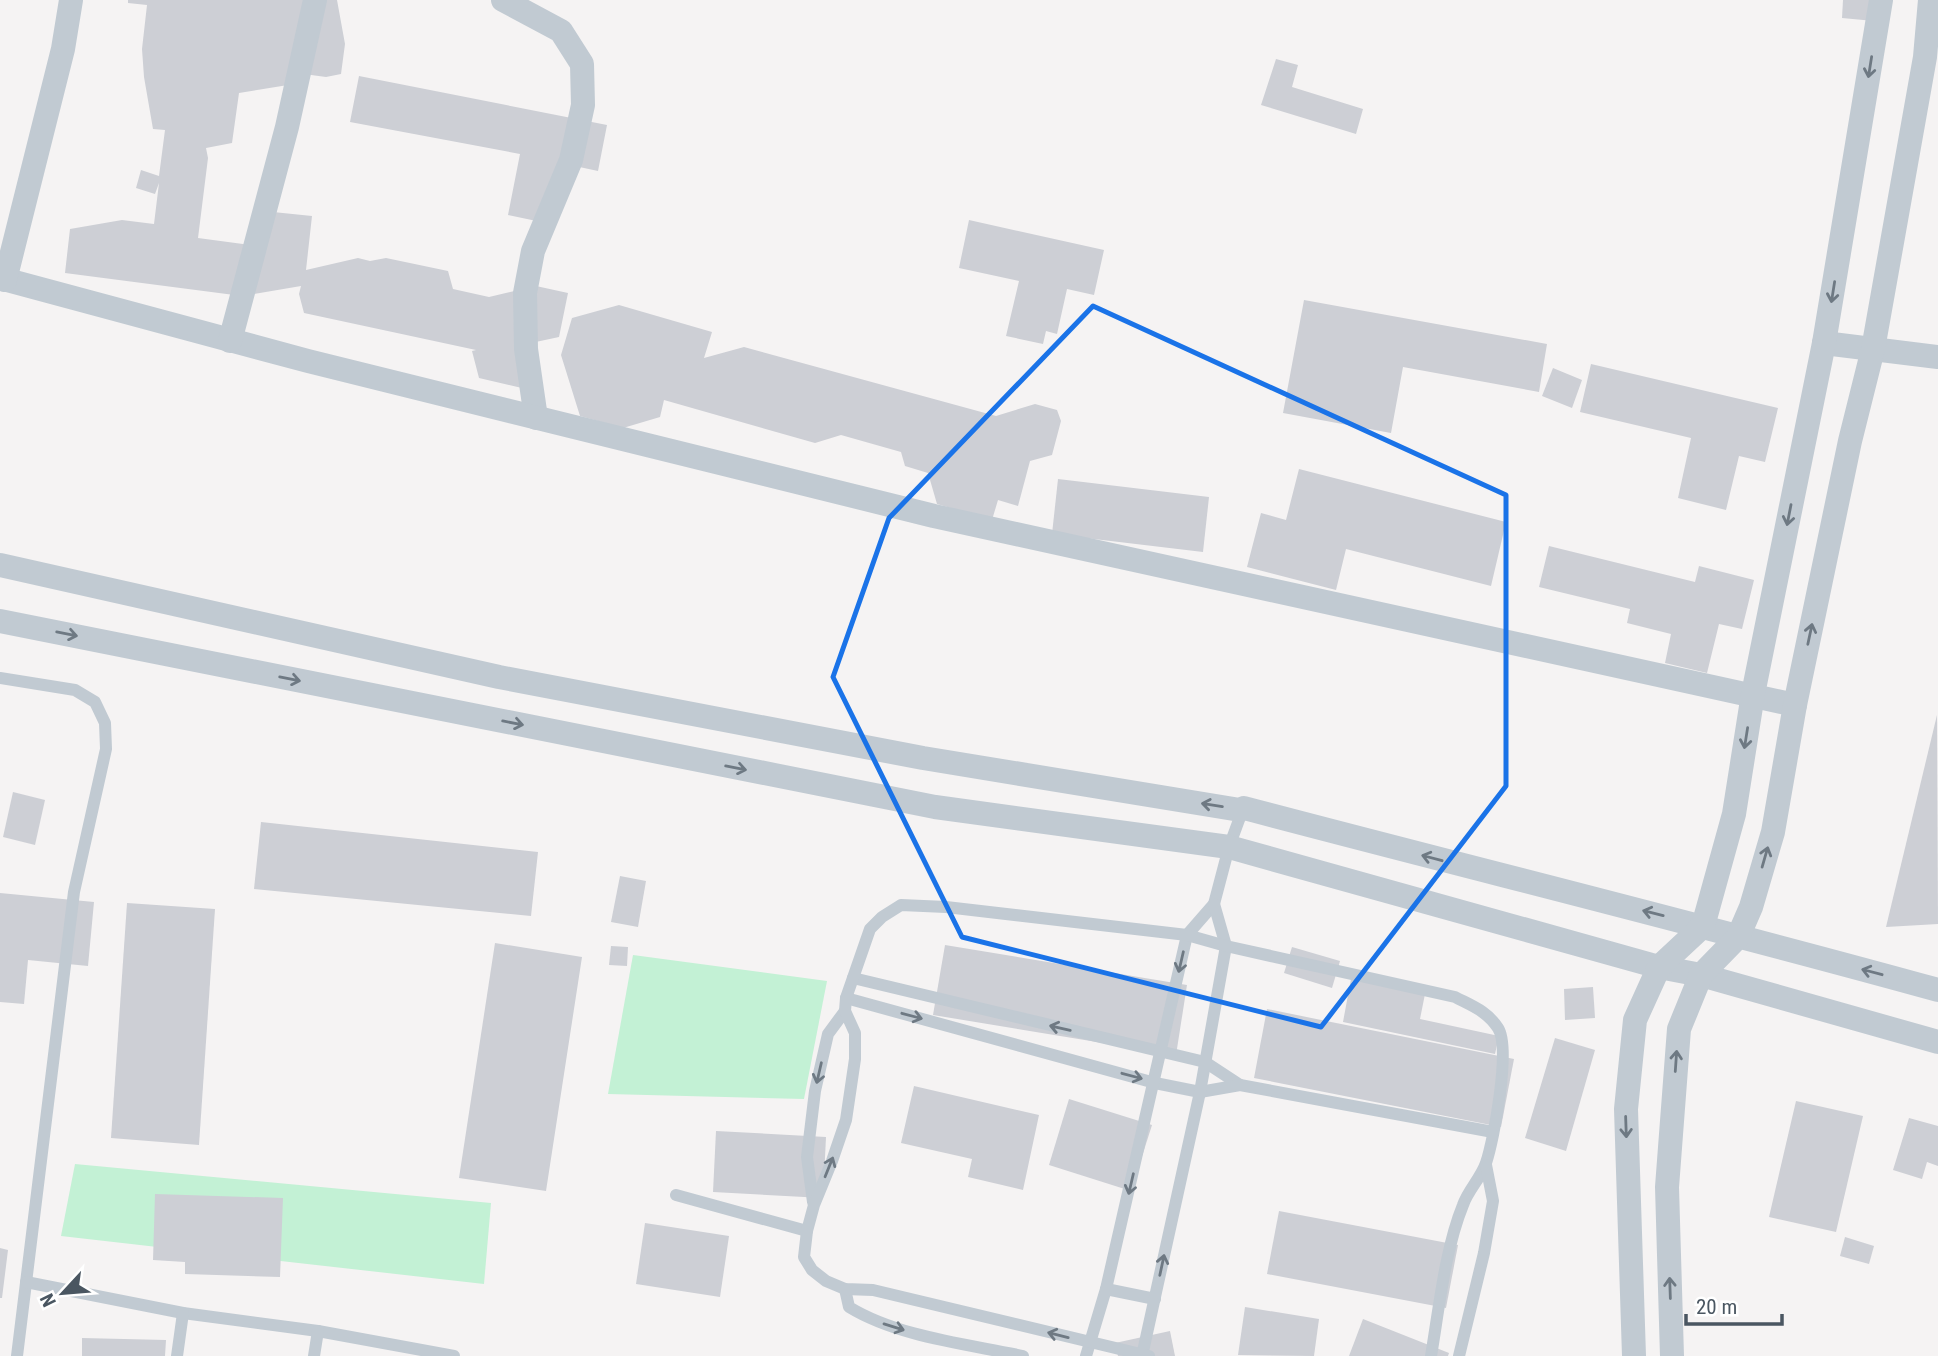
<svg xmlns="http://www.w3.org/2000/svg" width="1938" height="1356" font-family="'Roboto Condensed',sans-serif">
  <rect width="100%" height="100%" fill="#f5f3f3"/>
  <g fill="#c3f1d5">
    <path d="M633,955L827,981L804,1099L608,1094Z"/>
    <path d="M75,1164L491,1203L484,1284L61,1236Z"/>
  </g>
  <g fill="#cdcfd5">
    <path d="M128,0H337L345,44L341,74L326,77L289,72L288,85L239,93L232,143L206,148L208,158L198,238L265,247L273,212L312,216L306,270L358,258L370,261L386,258L448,271L453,289L489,297L536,286L568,293L559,337L531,343L522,388L479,378L472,351L476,350L304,313L299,294L301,286L242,296L65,273L70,229L122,220L154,224L159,183L155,194L136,188L141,170L159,176L165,130L153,129L144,77L142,49L147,5L128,3Z"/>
    <path d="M1843,0H1876L1874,21L1842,18Z"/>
    <path d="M1276,59L1298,65L1292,87L1363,109L1356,134L1261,105Z"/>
    <path d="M359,76L607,125L598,171L570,165L546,223L508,215L520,154L350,122Z"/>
    <path d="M969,220L1104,250L1094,295L1067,289L1057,334L1046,331L1043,344L1006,336L1019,281L959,268Z"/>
    <path d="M1304,300L1547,344L1539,392L1403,367L1391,433L1283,413Z"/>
    <path d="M619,305L712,332L704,358L744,347L996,416L1035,404L1057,410L1061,421L1052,455L1030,461L1018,506L998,500L992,520L937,504L928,473L905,466L901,452L841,435L815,443L664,400L660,417L623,428L580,416L561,355L572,318Z"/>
    <path d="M1591,364L1778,408L1765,462L1739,456L1726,510L1678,498L1691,438L1580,412Z"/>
    <path d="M1553,368L1582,380L1572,408L1542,396Z"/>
    <path d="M1299,469L1506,522L1491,586L1346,549L1336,590L1247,567L1261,513L1286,520Z"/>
    <path d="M1058,479L1209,497L1203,552L1052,534Z"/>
    <path d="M1549,546L1695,582L1699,566L1754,580L1742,629L1719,624L1707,673L1665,663L1671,634L1627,623L1630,609L1539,587Z"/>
    <path d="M1937,715L1938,924L1886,927Z"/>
    <path d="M13,792L45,800L35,845L3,837Z"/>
    <path d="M261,822L538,852L531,916L254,889Z"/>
    <path d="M620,876L646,881L638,927L611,922Z"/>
    <path d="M0,893L94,902L88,966L28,960L24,1004L0,1002Z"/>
    <path d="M127,903L215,909L199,1145L111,1138Z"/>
    <path d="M495,943L582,957L546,1191L459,1178Z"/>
    <path d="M945,945L1187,985L1176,1055L933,1015Z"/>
    <path d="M611,946L628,947L627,966L609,965Z"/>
    <path d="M1292,947L1340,961L1332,988L1284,973Z"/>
    <path d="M1351,979L1425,994L1420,1019L1499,1036L1495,1054L1343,1022Z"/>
    <path d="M1593,987L1595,1018L1565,1020L1564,989Z"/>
    <path d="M1267,1009L1514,1059L1501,1127L1254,1078Z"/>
    <path d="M1555,1038L1595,1050L1566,1151L1525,1138Z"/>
    <path d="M914,1086L1039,1115L1023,1190L968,1177L972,1159L901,1143Z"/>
    <path d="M1069,1099L1152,1125L1131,1191L1049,1165Z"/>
    <path d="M1796,1101L1863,1116L1836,1232L1769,1217Z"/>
    <path d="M1909,1118L1938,1126V1166L1927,1162L1922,1179L1893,1170Z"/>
    <path d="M716,1131L826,1137L823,1198L713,1192Z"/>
    <path d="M155,1194L283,1198L280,1277L185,1274V1262L153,1260Z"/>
    <path d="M1279,1211L1458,1245L1446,1308L1267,1274Z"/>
    <path d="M645,1223L729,1236L720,1297L636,1284Z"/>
    <path d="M1845,1237L1874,1246L1869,1264L1840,1256Z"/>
    <path d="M0,1248L8,1250L2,1298H0Z"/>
    <path d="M1245,1307L1319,1319L1314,1356L1238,1355Z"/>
    <path d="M1363,1319L1449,1353L1448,1356H1349Z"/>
    <path d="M1170,1331L1175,1356H1118L1115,1343Z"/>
    <path d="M82,1338L166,1340L165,1356H82Z"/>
  </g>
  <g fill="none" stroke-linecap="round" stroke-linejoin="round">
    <g stroke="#c1cad2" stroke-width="12">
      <path d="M0,678L75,690L95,702L105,723L106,749L74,892L17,1356"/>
      <path d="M853,978L1205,1062L1240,1085"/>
      <path d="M846,998L1155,1083L1200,1092L1240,1085L1493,1132"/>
      <path d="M676,1195L807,1231"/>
      <path d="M813,1202L807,1157L815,1091L828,1034L845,1011"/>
      <path d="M26,1282L183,1313L318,1331L454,1356"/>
      <path d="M845,1289L849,1307C898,1337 967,1344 1023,1356"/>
      <path d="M1106,1289L1155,1299"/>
      <path d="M177,1356L183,1313"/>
      <path d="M314,1356L318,1331"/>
      <path d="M1086,1356L1106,1289L1187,935L1214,904L1229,847L1243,809"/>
      <path d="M1142,1356L1200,1092L1226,946L1214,904"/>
      <path d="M1149,1356L873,1290L845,1289L826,1281L812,1270L804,1257L807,1231L814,1205L832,1161L846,1120L855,1059V1033L845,1011L846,998L870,929L882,917L901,905L946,907L1187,935L1226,946L1455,997C1472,1006 1487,1011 1498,1028C1511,1048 1494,1139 1486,1163C1481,1178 1468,1190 1463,1205C1445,1249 1439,1309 1431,1356"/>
      <path d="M1459,1356L1484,1253L1493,1201L1486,1165"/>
    </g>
    <g stroke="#c1cad2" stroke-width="24">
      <path d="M503,0L561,31L582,64L583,105L571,160L533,251L525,293L526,349L536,418"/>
      <path d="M0,278L308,361L934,516L1795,705"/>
      <path d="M5,280L63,49L71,0"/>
      <path d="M230,341L287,127L315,0"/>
      <path d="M1824,343L1938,357"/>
      <path d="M0,565L499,677L923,758L1240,810L1244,808C1475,869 1707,926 1938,990"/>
      <path d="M0,621L935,807L1229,847L1659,967L1701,975L1938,1042"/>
      <path d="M1634,1356L1626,1109L1635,1020L1659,967L1703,926L1734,814L1753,694L1824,343L1881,0"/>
      <path d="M1672,1356L1667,1187L1679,1029L1701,975L1738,937L1751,907L1773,832L1795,705L1850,441L1873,349L1925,57L1930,0"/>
    </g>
  </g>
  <defs><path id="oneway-shaft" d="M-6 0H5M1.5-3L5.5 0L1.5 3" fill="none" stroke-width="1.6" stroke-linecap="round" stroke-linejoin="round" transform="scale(1.75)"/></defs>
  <g stroke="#6e7983">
    <use href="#oneway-shaft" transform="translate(1870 67) rotate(99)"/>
    <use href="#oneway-shaft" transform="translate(1833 292) rotate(99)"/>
    <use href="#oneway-shaft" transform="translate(1789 515) rotate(101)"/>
    <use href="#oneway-shaft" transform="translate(67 634) rotate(11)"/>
    <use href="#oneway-shaft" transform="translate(1810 634) rotate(-78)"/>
    <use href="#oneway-shaft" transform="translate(290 679) rotate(11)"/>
    <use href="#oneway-shaft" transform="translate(513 723) rotate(11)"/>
    <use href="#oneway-shaft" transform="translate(1746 738) rotate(99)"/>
    <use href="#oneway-shaft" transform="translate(736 768) rotate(11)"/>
    <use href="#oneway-shaft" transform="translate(1212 805) rotate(-171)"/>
    <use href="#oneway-shaft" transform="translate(1765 857) rotate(-74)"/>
    <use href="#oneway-shaft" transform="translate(1432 858) rotate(-165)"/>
    <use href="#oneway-shaft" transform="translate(1653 913) rotate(-166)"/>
    <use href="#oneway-shaft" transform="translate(1181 962) rotate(103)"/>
    <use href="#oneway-shaft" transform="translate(1872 972) rotate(-165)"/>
    <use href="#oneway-shaft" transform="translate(912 1016) rotate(15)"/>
    <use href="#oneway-shaft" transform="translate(1060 1028) rotate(-167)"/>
    <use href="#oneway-shaft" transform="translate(1676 1061) rotate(-86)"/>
    <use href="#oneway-shaft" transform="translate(819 1073) rotate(103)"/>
    <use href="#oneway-shaft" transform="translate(1132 1076) rotate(15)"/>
    <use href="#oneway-shaft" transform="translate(1626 1127) rotate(88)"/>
    <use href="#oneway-shaft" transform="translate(829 1167) rotate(-68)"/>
    <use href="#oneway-shaft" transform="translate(1131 1184) rotate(103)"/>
    <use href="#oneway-shaft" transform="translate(1162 1265) rotate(-78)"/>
    <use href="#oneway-shaft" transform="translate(1670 1288) rotate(-92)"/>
    <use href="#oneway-shaft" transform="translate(894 1327) rotate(17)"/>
    <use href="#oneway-shaft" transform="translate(1058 1335) rotate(-166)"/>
  </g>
  <path fill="none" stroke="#1a73e8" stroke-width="5" stroke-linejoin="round" d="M1093,306L1506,495V786L1321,1027L962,937L833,677L889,518Z"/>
  <g transform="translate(63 1293) rotate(244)" stroke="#ffffff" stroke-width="5" paint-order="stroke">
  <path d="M0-5L12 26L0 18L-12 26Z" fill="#4a5661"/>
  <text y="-10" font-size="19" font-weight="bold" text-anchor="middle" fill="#4a5661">N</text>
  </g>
  <path d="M1686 1314v10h96v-10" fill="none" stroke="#4a5661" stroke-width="3.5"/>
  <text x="1696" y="1314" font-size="21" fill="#4a5661" stroke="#ffffff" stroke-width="5" paint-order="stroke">20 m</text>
</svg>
